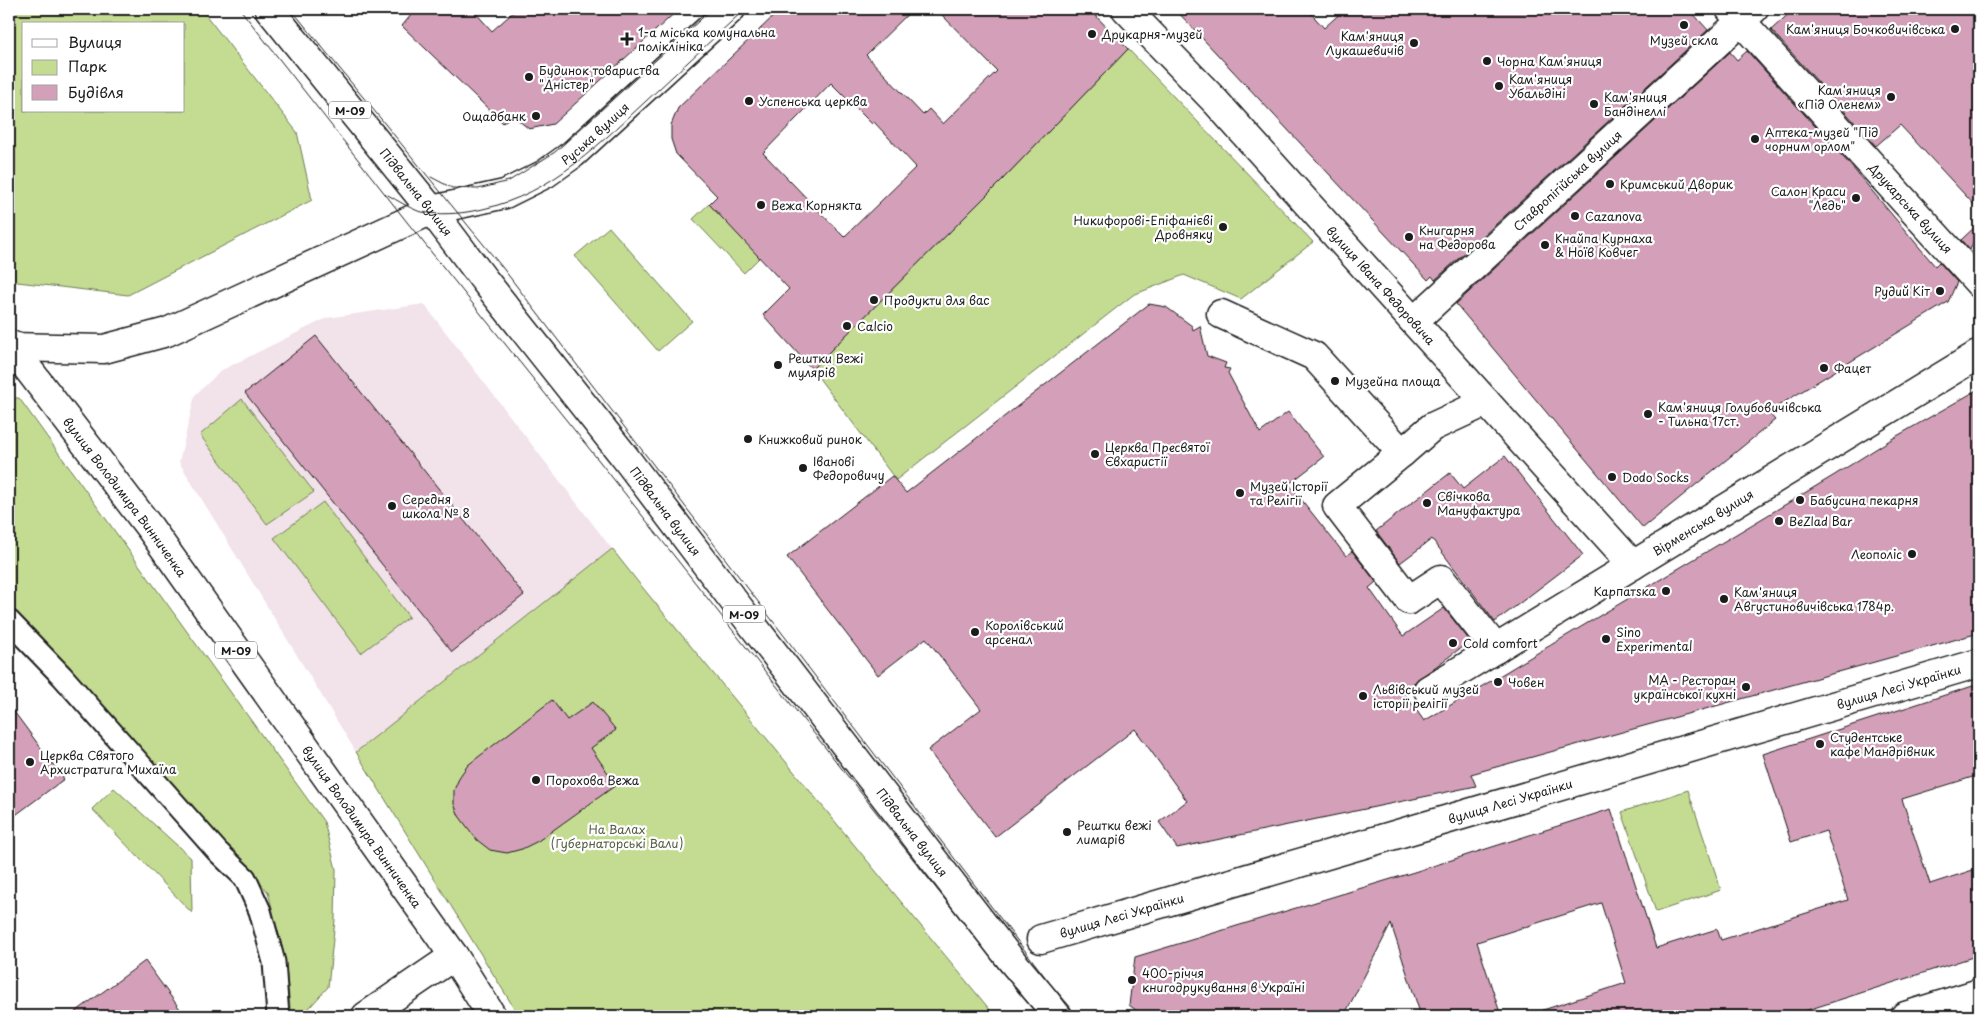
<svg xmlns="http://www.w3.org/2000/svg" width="1988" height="1025" font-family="'Playpen Sans',sans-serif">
  <rect width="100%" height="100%" fill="#fff"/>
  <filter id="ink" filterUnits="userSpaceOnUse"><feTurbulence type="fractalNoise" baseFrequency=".02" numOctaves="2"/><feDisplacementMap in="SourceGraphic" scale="10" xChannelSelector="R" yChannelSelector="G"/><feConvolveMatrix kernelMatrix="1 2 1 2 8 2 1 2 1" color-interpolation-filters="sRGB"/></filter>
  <g filter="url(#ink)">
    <path fill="#f2e2ea" d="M424,304L612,549L356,752L179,462L195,395L222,370L327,318Z"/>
    <g fill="#c4dc92" stroke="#707c57" fill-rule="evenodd">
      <path d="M9,9H201L297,132L312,200L128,295L9,281ZM24,24H184V111H24Z"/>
      <path d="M1128,49L1313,242L1241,299L1184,275L1133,295L896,480L812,369L1000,182Z"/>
      <path d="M709,204L760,257L744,273L693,219Z"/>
      <path d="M609,227L692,321L658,351L575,256Z"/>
      <path d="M9,398H19L324,822L336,869L335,920L328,987L302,1016H291L285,959L268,892L9,605Z"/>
      <path d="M242,399L314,492L267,524L200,435Z"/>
      <path d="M323,502L409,617L361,653L274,538Z"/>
      <path d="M612,549L638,582L995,1016H519L356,752Z"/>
      <path d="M114,788L191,858L192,913L92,809Z"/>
      <path d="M1688,790L1721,890L1656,912L1622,812Z"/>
    </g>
    <g fill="#d4a0b9" stroke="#1c1c1c" fill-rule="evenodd">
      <path d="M416,9H472L492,31L517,9H679L553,124L529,129L512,115L503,123L402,26Z"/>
      <path d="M781,9H913L866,55L923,115L929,109L943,124L997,71L936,9H1089L1128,49L1000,182L812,369L763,315L789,289L709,204L717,196L676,154L671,139V125L678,108ZM831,83L872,124L874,122L916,167L844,237L763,153Z"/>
      <path d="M1175,9H1307L1324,28L1345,9H1689L1708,30L1435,280L1432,276L1428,280Z"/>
      <path d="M1794,9H1979V210L1900,125L1876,146L1771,30Z"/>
      <path d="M1747,51L1852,167L1935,266L1939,262L1957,282L1948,302L1768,412L1775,420L1643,528L1456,304L1730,52L1737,60Z"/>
      <path d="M1979,223V228L1970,250L1961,240Z"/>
      <path d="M1149,304L1166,307L1192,326L1193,330L1200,326L1207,356L1226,363L1224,368L1230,369L1228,373L1260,433L1288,412L1324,457L1289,484L1346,556L1352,551L1376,582L1369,588L1403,636L1444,608L1470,641L1403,691L1424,721L1833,476L1890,440L1979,389V633L1471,774L1476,786L1177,848L1159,822L1187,801L1135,729L995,837L928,750L981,709L926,638L878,675L787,557L892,476L906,493Z"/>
      <path d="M316,336L524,595L452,652L245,393Z"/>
      <path d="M1505,456L1583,555L1495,622L1432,539L1400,563L1376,531L1450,473L1463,489Z"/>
      <path d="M1979,684V775L1902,799L1930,884L1979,868V955L1789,1016H1544L1543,1010L1626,983L1601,903L1477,942L1501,1016H1421L1391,924L1344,1016H1144L1129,1005L1135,957L1411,873L1611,809L1656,948L1717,929L1721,940L1848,900L1826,831L1791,842L1763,754Z"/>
      <path d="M552,700L567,720L593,702L616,730L591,748L616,785L538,841L522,849L507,853L490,850L477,840L459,816L454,804V790L460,776L468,765Z"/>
      <path d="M9,705L64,779L9,820Z"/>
      <path d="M145,961L185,1016H70Z"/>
    </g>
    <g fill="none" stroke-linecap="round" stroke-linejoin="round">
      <defs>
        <path id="lane" d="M9,621L62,676L217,851L245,878L260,911L274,962L278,1016"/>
        <g id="street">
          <path id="s1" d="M1126,9L1216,102L1633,565"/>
          <path id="s2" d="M1730,9L1979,283"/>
          <path d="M1221,314L1314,356L1402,453L1432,427L1486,402"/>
          <path id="s3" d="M1414,321L1754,9"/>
          <path id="s4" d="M9,347L104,349L167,332L432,210L505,194L545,174L573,154L731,9"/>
          <path d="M1402,453L1337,506L1409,600L1441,579L1496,649"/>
          <path id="s5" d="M1428,690L1979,354"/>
          <path id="s6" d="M1041,939L1979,663"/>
          <path d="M366,1016L454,956"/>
        </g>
        <g id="primary">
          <path id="s7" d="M269,9L433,212L485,281L624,456L730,596L1011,960L1058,1016"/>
          <path id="s8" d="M9,344L150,528L454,956L492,1016"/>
          <path d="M1905,1016L1979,993"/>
        </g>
      </defs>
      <use href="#lane" stroke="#1c1c1c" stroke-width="25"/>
      <use href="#street" stroke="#1c1c1c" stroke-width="31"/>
      <use href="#primary" stroke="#1c1c1c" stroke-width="31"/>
      <use href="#lane" stroke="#fff" stroke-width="21"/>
      <use href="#street" stroke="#fff" stroke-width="28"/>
      <use href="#primary" stroke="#fff" stroke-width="28"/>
      <g stroke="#1c1c1c" stroke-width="1">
        <path d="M240,9L407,222L600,462L999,968L1039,1016"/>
        <path d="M291,9L502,267L1075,1016"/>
        <path d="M431,177L452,188L478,189L509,181L555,152L712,9"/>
        <path d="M388,195C398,201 408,207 418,211C431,215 454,214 467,212C543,201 592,151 645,102C678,71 712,40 745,9"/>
      </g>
    </g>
  </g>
  <g fill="#1c1c1c" stroke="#fff" stroke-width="2">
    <circle cx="1684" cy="25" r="5"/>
    <circle cx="1955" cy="29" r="5"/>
    <circle cx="1092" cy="34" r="5"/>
    <path d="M624.5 31.5h5v5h5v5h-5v5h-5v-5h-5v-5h5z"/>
    <circle cx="1414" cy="43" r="5"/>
    <circle cx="1487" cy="61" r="5"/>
    <circle cx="529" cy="77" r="5"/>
    <circle cx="1499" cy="86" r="5"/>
    <circle cx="1891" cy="97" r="5"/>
    <circle cx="749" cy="101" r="5"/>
    <circle cx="1594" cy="104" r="5"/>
    <circle cx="536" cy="116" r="5"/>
    <circle cx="1755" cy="139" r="5"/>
    <circle cx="1610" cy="184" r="5"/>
    <circle cx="1856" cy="198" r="5"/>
    <circle cx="761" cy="205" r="5"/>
    <circle cx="1575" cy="216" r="5"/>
    <circle cx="1223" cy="227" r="5"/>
    <circle cx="1409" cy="237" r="5"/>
    <circle cx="1545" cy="245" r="5"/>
    <circle cx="1940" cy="291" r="5"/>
    <circle cx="874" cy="300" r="5"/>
    <circle cx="847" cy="326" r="5"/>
    <circle cx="778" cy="365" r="5"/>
    <circle cx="1824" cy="368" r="5"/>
    <circle cx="1335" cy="381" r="5"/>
    <circle cx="1648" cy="414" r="5"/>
    <circle cx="748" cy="439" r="5"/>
    <circle cx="1095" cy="454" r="5"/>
    <circle cx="803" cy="468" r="5"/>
    <circle cx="1612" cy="477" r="5"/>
    <circle cx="1240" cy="493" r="5"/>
    <circle cx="1800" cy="500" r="5"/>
    <circle cx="1427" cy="503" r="5"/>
    <circle cx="392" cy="506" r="5"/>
    <circle cx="1779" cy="521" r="5"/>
    <circle cx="1912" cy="554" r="5"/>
    <circle cx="1666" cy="591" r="5"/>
    <circle cx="1724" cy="599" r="5"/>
    <circle cx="975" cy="632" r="5"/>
    <circle cx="1606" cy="639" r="5"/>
    <circle cx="1453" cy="643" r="5"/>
    <circle cx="1498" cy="682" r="5"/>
    <circle cx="1746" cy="687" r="5"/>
    <circle cx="1363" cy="696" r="5"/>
    <circle cx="1820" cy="744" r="5"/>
    <circle cx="30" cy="762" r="5"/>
    <circle cx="536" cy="780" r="5"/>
    <circle cx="1067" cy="832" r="5"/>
    <circle cx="1132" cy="980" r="5"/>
  </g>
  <g text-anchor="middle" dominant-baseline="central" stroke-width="4.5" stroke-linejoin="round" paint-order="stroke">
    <g fill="#fff" stroke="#606060" stroke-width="1">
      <rect x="329" y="101.5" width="42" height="17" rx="4"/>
      <rect x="723" y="605.5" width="42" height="17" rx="4"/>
      <rect x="215" y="641.5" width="42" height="17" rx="4"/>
    </g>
    <g font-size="11" font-weight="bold" fill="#1c1c1c">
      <text x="350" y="110">М-09</text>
      <text x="744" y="614">М-09</text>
      <text x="236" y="650">М-09</text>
    </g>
    <g font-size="12" fill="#1c1c1c" stroke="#fff" text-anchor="start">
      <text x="1945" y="29" text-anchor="end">Кам'яниця Бочковичівська</text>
      <text x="638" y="32">1-а міська комунальна<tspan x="638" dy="14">поліклініка</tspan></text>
      <text x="1102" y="34">Друкарня-музей</text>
      <text x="1404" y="36" text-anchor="end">Кам'яниця<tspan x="1404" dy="14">Лукашевичів</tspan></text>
      <text x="1684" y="40" text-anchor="middle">Музей скла</text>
      <text x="1497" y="61">Чорна Кам'яниця</text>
      <text x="539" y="70">Будинок товариства<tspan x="539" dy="14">"Дністер"</tspan></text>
      <text x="1509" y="79">Кам'яниця<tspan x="1509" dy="14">Убальдіні</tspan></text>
      <text x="1881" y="90" text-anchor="end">Кам'яниця<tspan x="1881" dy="14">«Під Оленем»</tspan></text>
      <text x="1604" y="97">Кам'яниця<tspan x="1604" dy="14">Бандінеллі</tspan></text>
      <text x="759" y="101">Успенська церква</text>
      <text x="526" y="116" text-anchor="end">Ощадбанк</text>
      <text x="1765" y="132">Аптека-музей "Під<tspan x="1765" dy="14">чорним орлом"</tspan></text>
      <text x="1620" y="184">Кримський Дворик</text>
      <text x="1846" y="191" text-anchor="end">Салон Краси<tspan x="1846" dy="14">"Ледь"</tspan></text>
      <text x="771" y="205">Вежа Корнякта</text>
      <text x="1585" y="216">Cazanova</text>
      <text x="1213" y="220" text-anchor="end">Никифорові-Епіфанієві<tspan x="1213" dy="14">Дровняку</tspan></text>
      <text x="1419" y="230">Книгарня<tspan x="1419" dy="14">на Федорова</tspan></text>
      <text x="1555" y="238">Кнайпа Курнаха<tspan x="1555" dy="14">&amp; Ноїв Ковчег</tspan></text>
      <text x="1930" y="291" text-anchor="end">Рудий Кіт</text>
      <text x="884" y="300">Продукти для вас</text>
      <text x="857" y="326">Calcio</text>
      <text x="788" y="358">Рештки Вежі<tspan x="788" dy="14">мулярів</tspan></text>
      <text x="1834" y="368">Фацет</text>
      <text x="1345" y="381">Музейна площа</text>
      <text x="1658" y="407">Кам'яниця Голубовичівська<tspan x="1658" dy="14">- Тильна 17ст.</tspan></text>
      <text x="758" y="439">Книжковий ринок</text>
      <text x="1105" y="447">Церква Пресвятої<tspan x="1105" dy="14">Євхаристії</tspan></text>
      <text x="813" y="461">Іванові<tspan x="813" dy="14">Федоровичу</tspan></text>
      <text x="1622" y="477">Dodo Socks</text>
      <text x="1250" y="486">Музей Історії<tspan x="1250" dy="14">та Релігії</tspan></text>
      <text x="1437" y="496">Свічкова<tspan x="1437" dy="14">Мануфактура</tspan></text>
      <text x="402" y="499">Середня<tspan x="402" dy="14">школа № 8</tspan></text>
      <text x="1810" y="500">Бабусина пекарня</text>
      <text x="1789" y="521">BeZlad Bar</text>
      <text x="1902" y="554" text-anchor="end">Леополіс</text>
      <text x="1656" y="591" text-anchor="end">Карпатsка</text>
      <text x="1734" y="592">Кам'яниця<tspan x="1734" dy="14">Августиновичівська 1784р.</tspan></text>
      <text x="985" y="625">Королівський<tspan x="985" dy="14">арсенал</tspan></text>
      <text x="1616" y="632">Sino<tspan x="1616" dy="14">Experimental</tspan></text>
      <text x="1463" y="643">Cold comfort</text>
      <text x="1736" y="680" text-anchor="end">МА - Ресторан<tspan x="1736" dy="14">української кухні</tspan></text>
      <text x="1508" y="682">Човен</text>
      <text x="1373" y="689">Львівський музей<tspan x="1373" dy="14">історії релігії</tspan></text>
      <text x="1830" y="737">Студентське<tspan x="1830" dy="14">кафе Мандрівник</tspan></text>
      <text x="40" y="755">Церква Святого<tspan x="40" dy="14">Архистратига Михаїла</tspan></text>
      <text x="546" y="780">Порохова Вежа</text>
      <text x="1077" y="825">Рештки вежі<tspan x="1077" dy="14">лимарів</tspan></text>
      <text x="1142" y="973">400-річчя<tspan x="1142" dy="14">книгодрукування в Україні</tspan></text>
    </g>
    <g font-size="12" fill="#1c1c1c" stroke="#fff">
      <text stroke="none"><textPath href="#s4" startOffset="636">Руська вулиця</textPath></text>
      <text stroke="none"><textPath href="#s3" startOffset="208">Ставропігійська вулиця</textPath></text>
      <text stroke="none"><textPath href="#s7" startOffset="235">Підвальна вулиця</textPath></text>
      <text stroke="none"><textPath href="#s2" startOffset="269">Друкарська вулиця</textPath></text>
      <text stroke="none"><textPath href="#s1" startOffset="376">вулиця Івана Федоровича</textPath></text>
      <text stroke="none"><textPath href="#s8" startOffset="192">вулиця Володимира Винниченка</textPath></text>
      <text stroke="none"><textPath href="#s7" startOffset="640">Підвальна вулиця</textPath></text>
      <text stroke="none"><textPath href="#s5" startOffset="322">Вірменська вулиця</textPath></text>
      <text stroke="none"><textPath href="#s6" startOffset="894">вулиця Лесі Українки</textPath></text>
      <text stroke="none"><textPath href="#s6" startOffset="489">вулиця Лесі Українки</textPath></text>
      <text stroke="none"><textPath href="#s8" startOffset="598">вулиця Володимира Винниченка</textPath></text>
      <text stroke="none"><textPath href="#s7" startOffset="1045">Підвальна вулиця</textPath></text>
      <text stroke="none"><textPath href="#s6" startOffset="84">вулиця Лесі Українки</textPath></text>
    </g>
    <g font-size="12" fill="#575f45" stroke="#fff">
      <text x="617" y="829">На Валах<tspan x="617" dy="14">(Губернаторські Вали)</tspan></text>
    </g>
  </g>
  <rect width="1988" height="1025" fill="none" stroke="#fff" stroke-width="30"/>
  <rect x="15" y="15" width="1958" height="995" fill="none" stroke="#1c1c1c" stroke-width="2" filter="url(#ink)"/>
  <rect x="22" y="22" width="162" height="90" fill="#ffffff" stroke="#a4a4a4"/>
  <rect x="32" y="39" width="25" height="8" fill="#ffffff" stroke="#a4a4a4"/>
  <text x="68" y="48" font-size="15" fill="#1c1c1c">Вулиця</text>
  <rect x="32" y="60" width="25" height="15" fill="#c4dc92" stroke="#a4a4a4"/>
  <text x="68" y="72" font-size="15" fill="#1c1c1c">Парк</text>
  <rect x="32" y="85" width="25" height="15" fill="#d4a0b9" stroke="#a4a4a4"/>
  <text x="68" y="98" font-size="15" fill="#1c1c1c">Будівля</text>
</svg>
